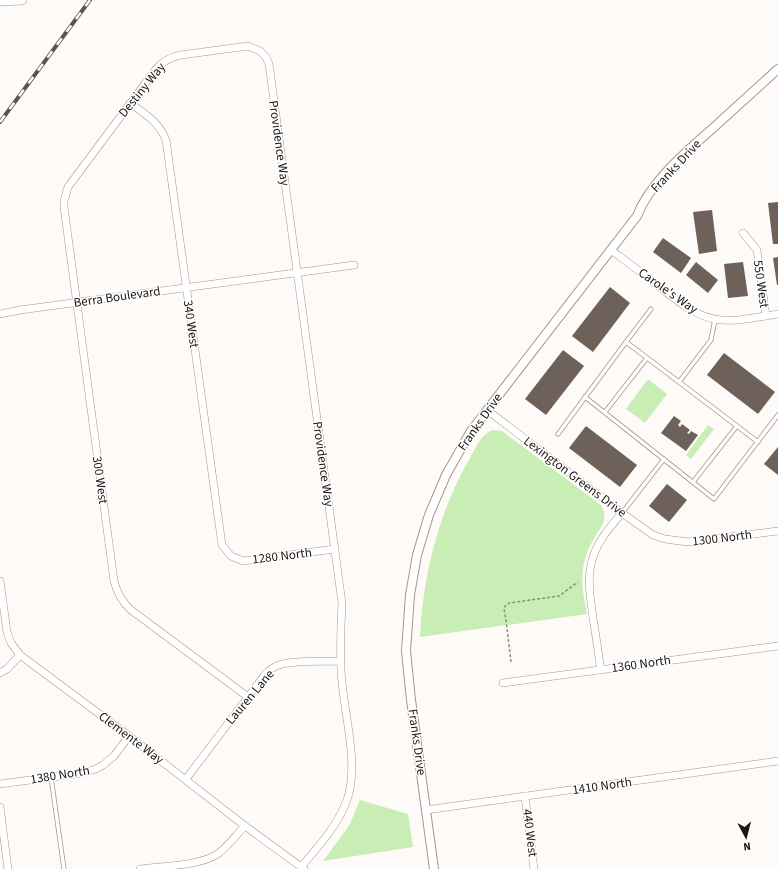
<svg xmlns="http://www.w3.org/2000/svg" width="778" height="869" font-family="'Source Sans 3',sans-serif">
  <rect width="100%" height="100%" fill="#fdfaf8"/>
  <g fill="#c8eeb6">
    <path d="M648,379L667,394L645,423L626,409Z"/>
    <path d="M708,425L714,429L691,459L686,455Z"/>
    <path d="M494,430L502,431L601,505C610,519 600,527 594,539C590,544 587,552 585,559C580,577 583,596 587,614L420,637C423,573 439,511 471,456C477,446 482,432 494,430Z"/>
    <path d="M360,800L408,814L413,847L323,861L349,826Z"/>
  </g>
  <g fill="#6e6159">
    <path d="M778,202V244H773L768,203Z"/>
    <path d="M712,210L717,251L699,254L693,212Z"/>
    <path d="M663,238L691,258L681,273L653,252Z"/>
    <path d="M778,257V285H777L773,258Z"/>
    <path d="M696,262L718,280L708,293L686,275Z"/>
    <path d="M743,262L748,296L728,298L724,264Z"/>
    <path d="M610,287L630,303L593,352L572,336Z"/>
    <path d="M563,350L584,366L546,415L525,399Z"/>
    <path d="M724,353L775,392L758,414L707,375Z"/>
    <path d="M674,416L681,421L678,425L680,427L682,424L690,430L687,433L689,434L691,431L698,435L686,451L661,433Z"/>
    <path d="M586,426L637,465L620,487L569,448Z"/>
    <path d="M778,447V475L764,464Z"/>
    <path d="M667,484L687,500L669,522L649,506Z"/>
  </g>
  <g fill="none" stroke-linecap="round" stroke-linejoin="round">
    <defs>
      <g id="service">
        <path d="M651,309L626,342L679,382L711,340L715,319"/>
        <path d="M679,382L758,442"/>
        <path d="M585,397L714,499L778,415"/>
        <path d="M605,412L647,358"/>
        <path d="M558,434L626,342"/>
        <path d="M693,482L737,426"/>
        <path d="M622,513L664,459"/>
        <path d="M51,777L64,869"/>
      </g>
      <g id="minor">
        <path d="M130,103C145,114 159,122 166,140L222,545L231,556L243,561L335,549"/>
        <path d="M743,233L757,250L766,316"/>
        <path d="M611,250C627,262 642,273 657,285C675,299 692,314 714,319C735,323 757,317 778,314"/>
        <path d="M0,314L20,310L354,265"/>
        <path d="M487,410L622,513L653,535L665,539L688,542L778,531"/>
        <path d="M0,581L7,632L11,643L20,655L129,736L245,826L304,869"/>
        <path d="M601,670C598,652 596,635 593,618C590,596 586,575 594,554C600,538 611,526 622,513"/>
        <path d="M0,673L7,669L20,655"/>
        <path d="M503,683L778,646"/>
        <path d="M248,697L131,610C122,602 117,593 114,581L64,207V201L68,187L156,69C163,61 170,57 181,55L248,46L260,51L266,57L269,64L342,603C341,629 339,656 342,682C345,717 359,766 347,800C338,825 318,847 301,867"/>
        <path d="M186,779L264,676C268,671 273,667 279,665C293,660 324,662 340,661"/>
        <path d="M0,784L82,773L96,769L103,765L114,756L129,736"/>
        <path d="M525,796L534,869"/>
        <path d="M0,807L8,869"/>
        <path d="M426,810L778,761"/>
        <path d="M140,869C161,866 202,866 219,853C229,845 236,835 245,826"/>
      </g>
      <path id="tertiary" d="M434,869L411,700L406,651L410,595L417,555L429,515L446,475L471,431L637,216C650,182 686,152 712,129C734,109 756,89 778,69"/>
      <path id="secondary" d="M0,1L22,0"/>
    </defs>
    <use href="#service" stroke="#a5958d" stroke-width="5"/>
    <use href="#minor" stroke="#a5958d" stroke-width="8"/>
    <use href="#tertiary" stroke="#a5958d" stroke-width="10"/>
    <use href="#secondary" stroke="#a5958d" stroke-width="10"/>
    <path stroke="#8e8a87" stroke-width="1.5" stroke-dasharray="3 2" stroke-linecap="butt" d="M511,662L506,620L504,609L505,606L509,603L559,596L578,582"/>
    <use href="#service" stroke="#fff" stroke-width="3.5"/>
    <use href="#minor" stroke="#fff" stroke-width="7"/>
    <use href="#tertiary" stroke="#fff" stroke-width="8"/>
    <use href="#secondary" stroke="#fff" stroke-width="9"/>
    <defs>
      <path id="rail" d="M0,122L90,0"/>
    </defs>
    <use href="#rail" stroke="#585451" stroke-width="4"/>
    <use href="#rail" stroke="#fff" stroke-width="2.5" stroke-dasharray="8" stroke-linecap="butt"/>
  </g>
  <g text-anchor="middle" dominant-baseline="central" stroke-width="3" stroke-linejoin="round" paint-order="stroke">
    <g font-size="13" fill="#1b1613" stroke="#fff">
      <text transform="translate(142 90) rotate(-51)">Destiny Way</text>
      <text transform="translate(279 143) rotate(82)">Providence Way</text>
      <text transform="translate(676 166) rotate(-47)">Franks Drive</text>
      <text transform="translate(761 284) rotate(82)">550 West</text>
      <text transform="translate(668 291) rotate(35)">Carole's Way</text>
      <text transform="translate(117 297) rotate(-8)">Berra Boulevard</text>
      <text transform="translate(191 324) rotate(82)">340 West</text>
      <text transform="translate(480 422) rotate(-55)">Franks Drive</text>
      <text transform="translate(323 464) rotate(82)">Providence Way</text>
      <text transform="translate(575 477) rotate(37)">Lexington Greens Drive</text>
      <text transform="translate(100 480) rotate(82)">300 West</text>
      <text transform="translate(722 538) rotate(-7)">1300 North</text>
      <text transform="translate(282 556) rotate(-7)">1280 North</text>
      <text transform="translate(641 664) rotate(-8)">1360 North</text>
      <text transform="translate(250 697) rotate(-50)">Lauren Lane</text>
      <text transform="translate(131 738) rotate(37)">Clemente Way</text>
      <text transform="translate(417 742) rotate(82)">Franks Drive</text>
      <text transform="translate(60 775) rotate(-9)">1380 North</text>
      <text transform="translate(602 786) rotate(-8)">1410 North</text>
      <text transform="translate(530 833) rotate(83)">440 West</text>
    </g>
  </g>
  <g transform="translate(746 837) rotate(173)" stroke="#ffffff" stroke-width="3" paint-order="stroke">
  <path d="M0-3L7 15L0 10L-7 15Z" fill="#1b1613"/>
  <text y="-6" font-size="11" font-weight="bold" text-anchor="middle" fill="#1b1613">N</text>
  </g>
</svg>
